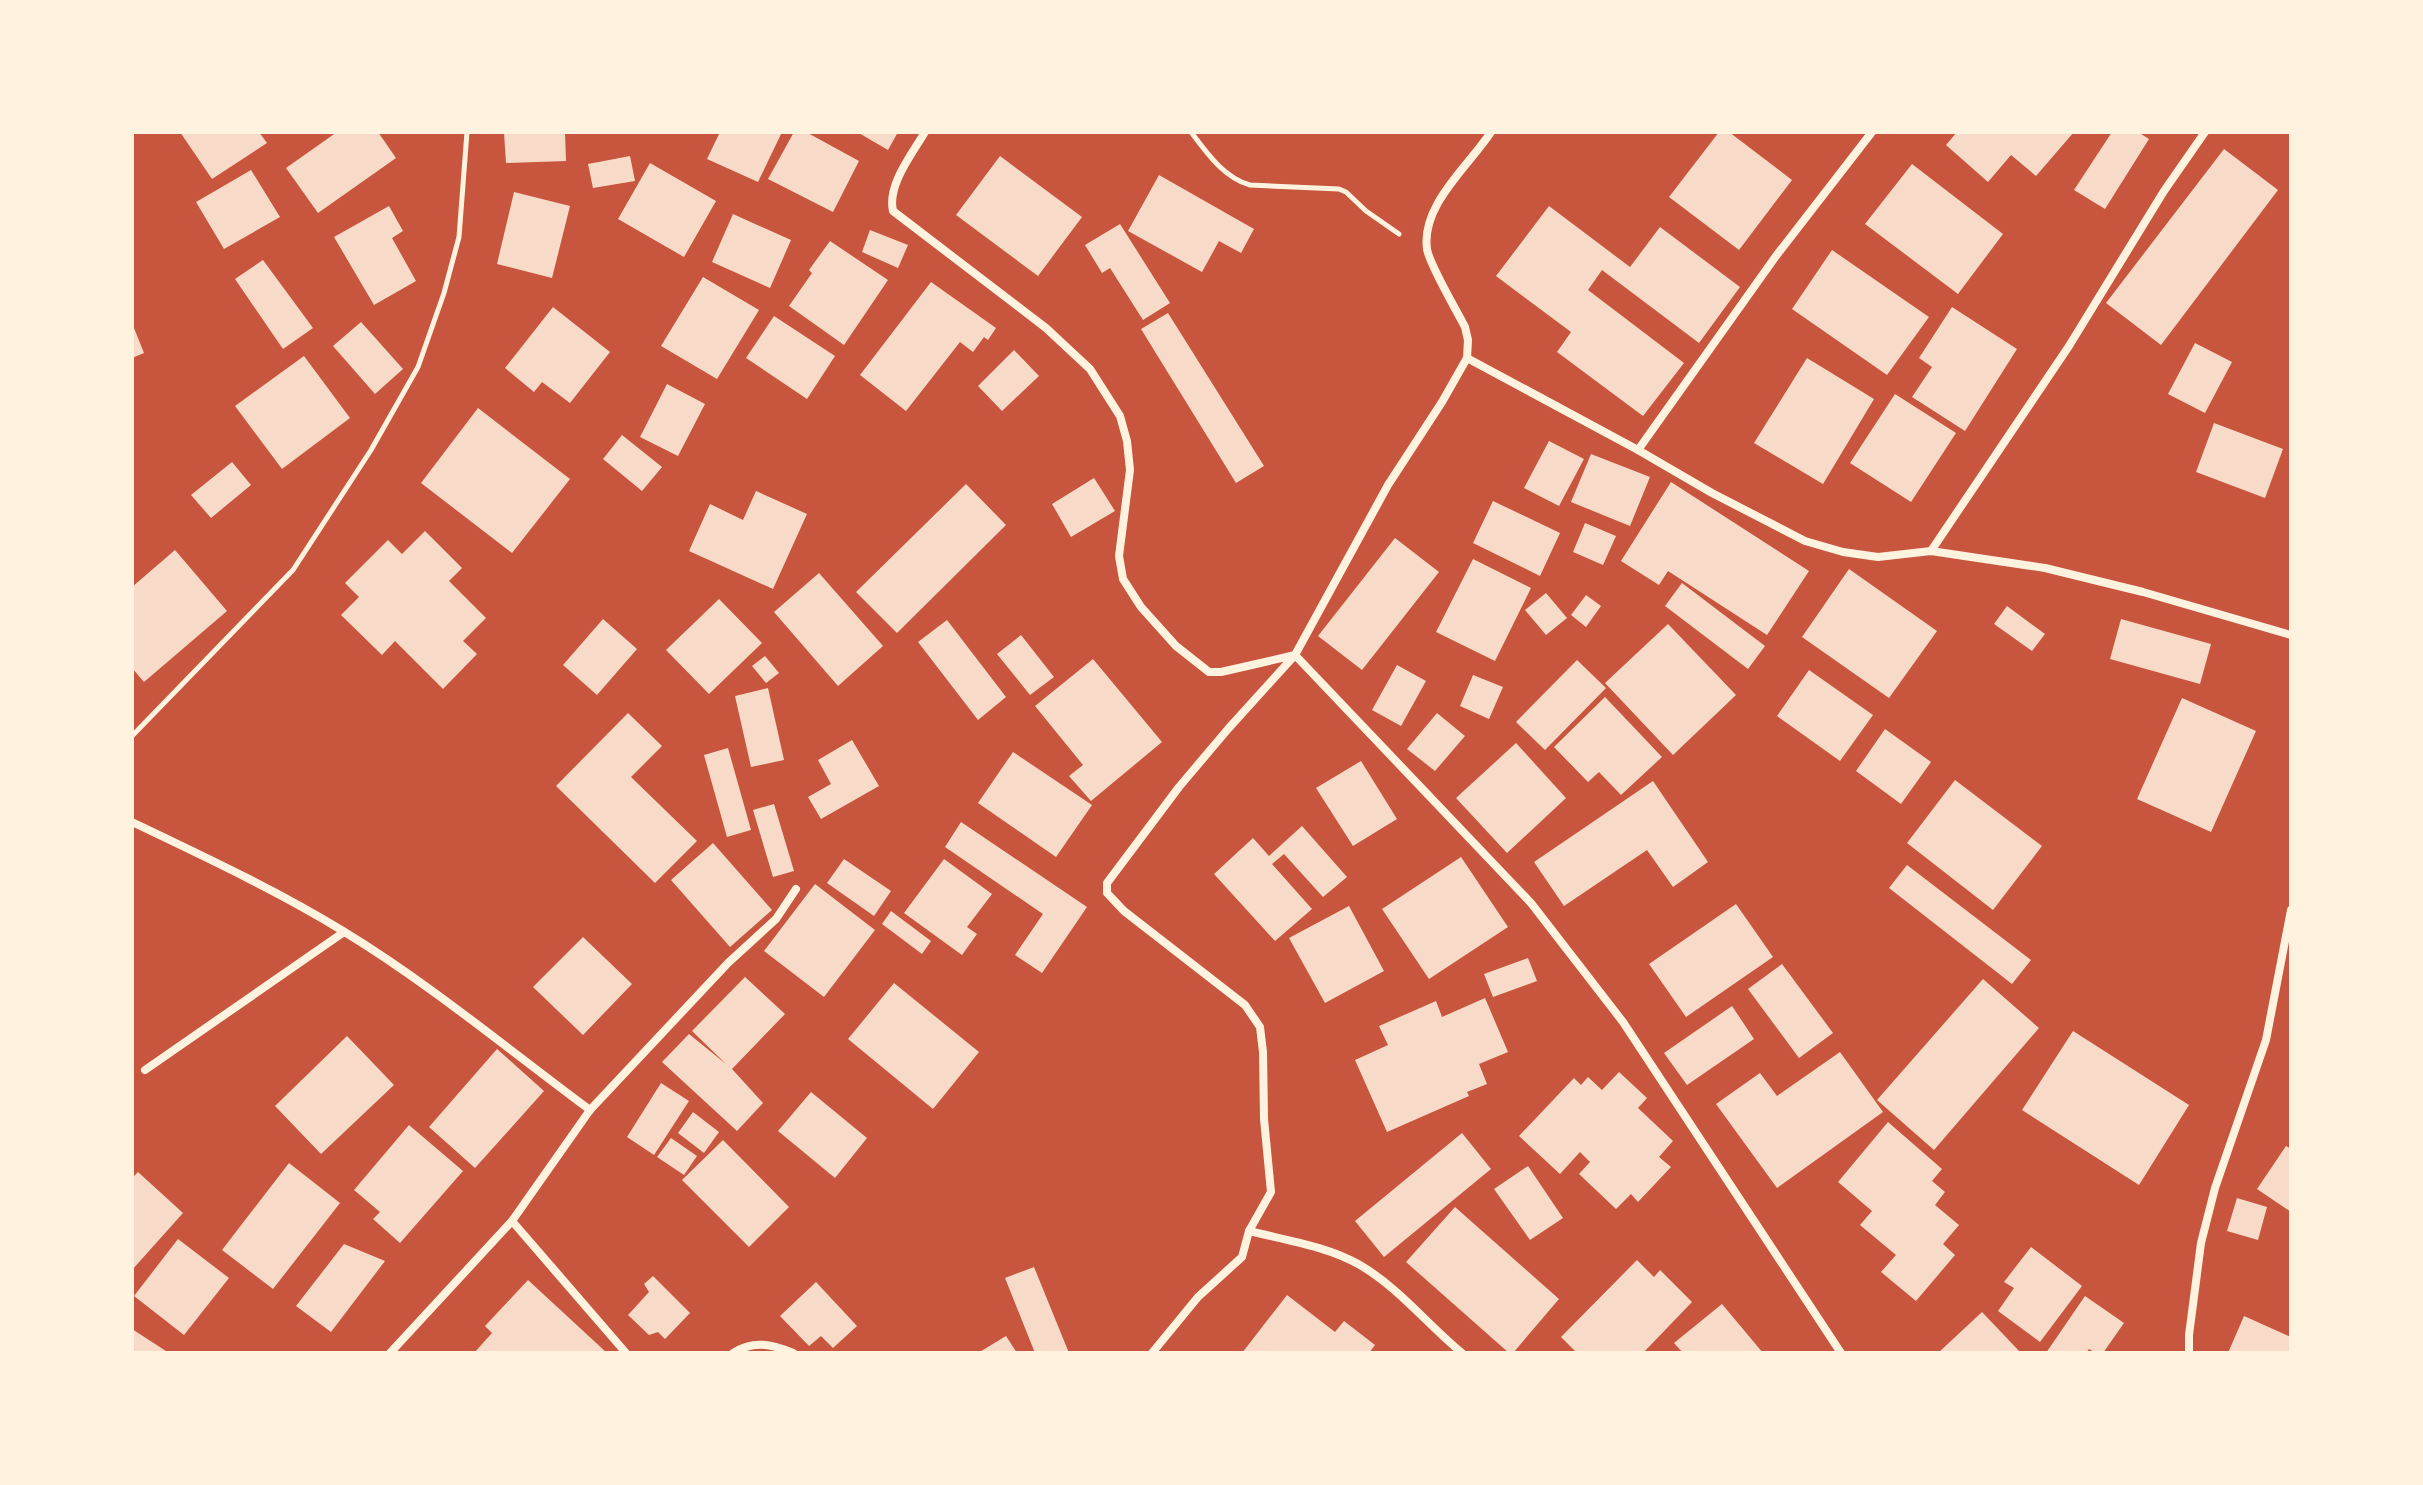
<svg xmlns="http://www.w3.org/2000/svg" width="2423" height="1485" font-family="'Playfair Display',serif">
  <rect width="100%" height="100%" fill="#c8553d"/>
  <g fill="#f7dbc8">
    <path d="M180,132H259L267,143L212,179Z"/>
    <path d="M337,132H378L396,158L318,213L286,168Z"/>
    <path d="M504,132H565L566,161L506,163Z"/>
    <path d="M720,132H782L758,182L707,159Z"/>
    <path d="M794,132H806L859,161L833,212L768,179Z"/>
    <path d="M857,132H898L888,150Z"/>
    <path d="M1719,132H1729L1792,180L1739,250L1669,197Z"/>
    <path d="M1957,132H2074L2036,176L2011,155L1988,182L1946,145Z"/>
    <path d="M2112,132H2138L2149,139L2105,209L2074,190Z"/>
    <path d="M2224,149L2278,190L2161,345L2106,303Z"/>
    <path d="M630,156L635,181L593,188L588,164Z"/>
    <path d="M1000,156L1082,217L1038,276L956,215Z"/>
    <path d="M650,163L716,201L684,257L618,219Z"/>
    <path d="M1912,164L2003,234L1958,294L1865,224Z"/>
    <path d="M251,170L280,217L224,249L196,202Z"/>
    <path d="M1159,175L1254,229L1241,253L1219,241L1202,272L1128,231Z"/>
    <path d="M514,192L570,206L552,278L497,264Z"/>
    <path d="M389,206L403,231L392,238L416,281L374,305L334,237Z"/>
    <path d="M1549,206L1630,267L1660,227L1740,287L1699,343L1602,270L1588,290L1684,363L1643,416L1557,352L1571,332L1496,276Z"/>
    <path d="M733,214L791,240L770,288L712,262Z"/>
    <path d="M1120,224L1170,303L1143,320L1110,268L1102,273L1085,245Z"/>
    <path d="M870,230L908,245L898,268L862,252Z"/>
    <path d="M830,241L888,280L844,345L789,306L812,273L809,270Z"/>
    <path d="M1832,250L1929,317L1887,375L1792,309Z"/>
    <path d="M263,260L313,328L283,349L235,279Z"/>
    <path d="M703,277L759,310L717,379L661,346Z"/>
    <path d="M931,282L996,328L988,340L984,337L973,352L960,342L906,411L860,375Z"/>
    <path d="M553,307L610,352L570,403L542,382L534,392L505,368Z"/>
    <path d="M1952,307L2017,349L1965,431L1912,397L1932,367L1919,358Z"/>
    <path d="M1168,313L1264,466L1236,483L1141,329Z"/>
    <path d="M774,316L835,356L807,399L746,358Z"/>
    <path d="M361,322L403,369L375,394L333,346Z"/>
    <path d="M132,323L144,353L132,358Z"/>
    <path d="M2195,343L2232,362L2205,413L2168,394Z"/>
    <path d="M1014,350L1039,376L1002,411L978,386Z"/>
    <path d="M304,356L350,418L282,469L235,406Z"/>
    <path d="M1807,358L1874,399L1823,484L1754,443Z"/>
    <path d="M667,384L705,404L678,456L640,437Z"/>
    <path d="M1895,394L1956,433L1911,502L1850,463Z"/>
    <path d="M478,408L570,479L512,553L421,483Z"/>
    <path d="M2214,423L2283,449L2265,498L2196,472Z"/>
    <path d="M622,435L662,467L642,491L603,459Z"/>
    <path d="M1549,441L1584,459L1559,506L1524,488Z"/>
    <path d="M1591,454L1650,477L1630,526L1571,502Z"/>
    <path d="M232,462L251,485L211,518L191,495Z"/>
    <path d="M1094,478L1115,511L1071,537L1052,504Z"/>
    <path d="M1671,482L1809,571L1767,635L1668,571L1659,585L1621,561Z"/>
    <path d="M966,484L1006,525L897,633L856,592Z"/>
    <path d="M756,491L807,514L773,589L689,551L710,504L743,520Z"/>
    <path d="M1493,501L1560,533L1540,576L1473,543Z"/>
    <path d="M1585,523L1616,536L1603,565L1573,552Z"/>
    <path d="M425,531L462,568L449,581L486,618L463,641L477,654L443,689L395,641L382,655L341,615L359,597L345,583L388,540L402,554Z"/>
    <path d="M1395,538L1439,572L1362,670L1318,636Z"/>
    <path d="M175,550L227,611L144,682L132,668V587Z"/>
    <path d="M1473,559L1531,588L1495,661L1436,632Z"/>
    <path d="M1849,569L1937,631L1889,698L1802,637Z"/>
    <path d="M819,573L883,646L838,686L774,612Z"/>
    <path d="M1682,583L1765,646L1748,669L1665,606Z"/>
    <path d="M1546,593L1567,618L1546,635L1525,610Z"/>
    <path d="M1586,595L1601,606L1586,627L1571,615Z"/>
    <path d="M719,599L762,643L709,694L666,650Z"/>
    <path d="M2007,606L2045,634L2032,651L1994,624Z"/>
    <path d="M603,619L637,649L597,695L563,665Z"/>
    <path d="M2121,619L2211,644L2200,684L2110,659Z"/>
    <path d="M947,620L1006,697L978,720L918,642Z"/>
    <path d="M1668,624L1736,695L1673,755L1605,683Z"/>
    <path d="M1021,635L1054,677L1030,695L997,654Z"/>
    <path d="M765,656L779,673L766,683L752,666Z"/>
    <path d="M1093,659L1162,742L1091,801L1069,776L1083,765L1035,706Z"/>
    <path d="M1577,660L1606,688L1545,750L1516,722Z"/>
    <path d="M1397,665L1426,681L1401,726L1372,710Z"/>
    <path d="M1809,670L1873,715L1840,761L1777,716Z"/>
    <path d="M1473,675L1503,687L1489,719L1460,706Z"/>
    <path d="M768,688L784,760L751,767L735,696Z"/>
    <path d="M1605,697L1662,757L1621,795L1599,772L1588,782L1554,747Z"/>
    <path d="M2182,698L2256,731L2211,832L2137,799Z"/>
    <path d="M628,713L662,746L631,777L697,841L655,883L556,786Z"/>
    <path d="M1437,713L1465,736L1435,771L1407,749Z"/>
    <path d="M1885,729L1931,762L1901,804L1856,771Z"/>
    <path d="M852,740L879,786L821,819L808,797L831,784L818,760Z"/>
    <path d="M1516,743L1566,798L1507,853L1456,798Z"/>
    <path d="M728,748L751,830L727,837L704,755Z"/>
    <path d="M1013,752L1092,805L1056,857L978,803Z"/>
    <path d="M1361,761L1397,819L1353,846L1316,788Z"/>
    <path d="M1955,780L2042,846L1993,910L1907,843Z"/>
    <path d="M1653,781L1708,862L1673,887L1647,850L1564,906L1534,862Z"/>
    <path d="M774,804L794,871L773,877L753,810Z"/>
    <path d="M961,822L1087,907L1042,973L1015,955L1043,914L945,847Z"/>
    <path d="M1302,826L1347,877L1323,897L1284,854L1272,864L1312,909L1275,941L1214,874L1253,838L1269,856Z"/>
    <path d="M713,843L772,910L730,947L671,880Z"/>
    <path d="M1461,857L1508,927L1429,979L1382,909Z"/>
    <path d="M844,859L891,891L874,916L827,883Z"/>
    <path d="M944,859L992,894L967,927L977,934L962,955L904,913Z"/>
    <path d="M1907,865L2031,960L2012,984L1889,888Z"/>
    <path d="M815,884L875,930L824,997L764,951Z"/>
    <path d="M1736,904L1773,957L1686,1017L1649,964Z"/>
    <path d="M1349,906L1384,971L1325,1003L1289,938Z"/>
    <path d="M891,911L931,941L922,954L882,924Z"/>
    <path d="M583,937L632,984L583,1035L533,987Z"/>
    <path d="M1528,958L1537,981L1493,997L1484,974Z"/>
    <path d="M1782,964L1833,1033L1799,1058L1748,989Z"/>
    <path d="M745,977L785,1014L732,1069L763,1103L737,1131L662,1062L689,1034L726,1064L692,1031Z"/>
    <path d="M1983,979L2039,1028L1934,1150L1877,1100Z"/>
    <path d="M894,983L979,1052L933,1109L848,1039Z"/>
    <path d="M1485,998L1508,1052L1479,1064L1487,1084L1467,1092L1469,1096L1387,1132L1355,1060L1388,1045L1379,1026L1436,1001L1442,1017Z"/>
    <path d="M1732,1006L1754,1039L1687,1085L1664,1053Z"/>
    <path d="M2073,1031L2189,1105L2139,1185L2022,1110Z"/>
    <path d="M347,1036L394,1085L321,1154L275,1106Z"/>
    <path d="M497,1049L544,1091L475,1168L429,1127Z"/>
    <path d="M1840,1052L1883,1112L1777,1188L1716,1104L1760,1073L1777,1096Z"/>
    <path d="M1619,1072L1647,1098L1638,1108L1673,1141L1659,1157L1671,1167L1638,1202L1631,1194L1616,1209L1579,1174L1590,1162L1580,1152L1560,1174L1519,1136L1574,1078L1581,1085L1588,1077L1602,1090Z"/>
    <path d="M661,1083L689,1101L654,1155L627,1137Z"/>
    <path d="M811,1092L867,1138L835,1178L778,1131Z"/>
    <path d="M693,1112L719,1132L704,1153L678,1133Z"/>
    <path d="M1888,1122L1942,1169L1932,1181L1945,1192L1935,1205L1959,1225L1943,1244L1955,1255L1916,1301L1881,1272L1896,1255L1860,1225L1872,1211L1838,1182Z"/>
    <path d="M409,1125L463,1171L400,1243L373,1219L380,1212L354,1190Z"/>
    <path d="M1462,1133L1491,1169L1384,1257L1355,1221Z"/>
    <path d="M671,1138L697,1156L684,1175L657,1157Z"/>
    <path d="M723,1140L789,1207L749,1247L682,1180Z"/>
    <path d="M2286,1146L2291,1149V1212L2257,1189Z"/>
    <path d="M289,1163L340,1203L273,1289L222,1250Z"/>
    <path d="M1528,1166L1563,1218L1530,1240L1494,1189Z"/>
    <path d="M138,1172L183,1213L132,1270V1178Z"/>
    <path d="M2237,1198L2267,1207L2258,1240L2227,1231Z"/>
    <path d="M1455,1207L1559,1299L1513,1353H1509L1406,1262Z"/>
    <path d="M178,1239L229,1278L184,1335L134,1296Z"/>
    <path d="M344,1244L385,1261L331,1332L296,1306Z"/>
    <path d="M2031,1247L2082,1286L2040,1342L1998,1311L2014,1288L2004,1282Z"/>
    <path d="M1637,1260L1654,1277L1660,1270L1692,1302L1643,1353H1577L1561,1337Z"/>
    <path d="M1034,1267L1069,1353H1035L1005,1278Z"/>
    <path d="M653,1276L690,1313L665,1339L658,1332L649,1335L628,1315L649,1292L644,1284Z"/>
    <path d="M528,1280L607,1353H474L492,1333L485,1326Z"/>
    <path d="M816,1282L857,1326L833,1348L821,1336L809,1346L780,1316Z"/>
    <path d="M1287,1295L1335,1332L1344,1321L1375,1345L1369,1353H1242Z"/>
    <path d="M2085,1296L2124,1323L2103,1353H2096L2089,1349L2086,1353H2046Z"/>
    <path d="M1722,1304L1763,1353H1683L1674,1343Z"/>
    <path d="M1982,1312L2021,1353H1938Z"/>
    <path d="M2244,1316L2291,1337V1353H2228Z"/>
    <path d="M132,1329L169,1353H132Z"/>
    <path d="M1006,1336L1017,1353H978Z"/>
  </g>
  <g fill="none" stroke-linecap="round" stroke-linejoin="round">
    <g stroke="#fff3e0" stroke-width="5">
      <path d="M1191,132C1206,152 1224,178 1250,185L1339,189L1346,192L1366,211L1399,234"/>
      <path d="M132,736L293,570L371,450L418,367L444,293L459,237L467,132"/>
    </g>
    <g stroke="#fff3e0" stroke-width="8">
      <path d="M925,132C912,154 887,185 893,211L1046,328L1090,369L1120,416L1127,441L1130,470L1119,556L1123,579L1141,607L1176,646L1209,672H1221L1295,655L1531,903L1623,1022L1841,1353"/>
      <path d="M1467,358L1638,450L1712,493L1805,541L1843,552L1878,557L1931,551L2045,568L2143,592L2291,635"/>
      <path d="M1638,450L1776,256L1872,132"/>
      <path d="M1931,551L2069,346L2164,191L2205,132"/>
      <path d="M132,822C203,856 276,890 343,931C430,984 509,1050 590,1110"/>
      <path d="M145,1070L344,932"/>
      <path d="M512,1221L626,1353"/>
      <path d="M1249,1231C1285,1240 1327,1246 1360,1265C1399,1288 1428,1325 1462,1353"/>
      <path d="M390,1353L512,1221L590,1110L728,963L776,919L796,889"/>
      <path d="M733,1353C753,1340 772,1344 793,1353"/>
      <path d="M1152,1353L1198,1297L1242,1257L1249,1231L1271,1192L1264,1119L1263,1052L1260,1027L1245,1005L1124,911L1107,893V883L1179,787L1228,729L1295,655L1388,485L1442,402L1467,358L1468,340L1465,327C1457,311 1429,264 1427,249C1421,205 1468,167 1491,132"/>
      <path d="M2189,1353V1335L2201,1243L2215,1188L2266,1040L2291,910"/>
    </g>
  </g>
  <rect width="2423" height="1485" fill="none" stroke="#fff3e0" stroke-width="268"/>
</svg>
